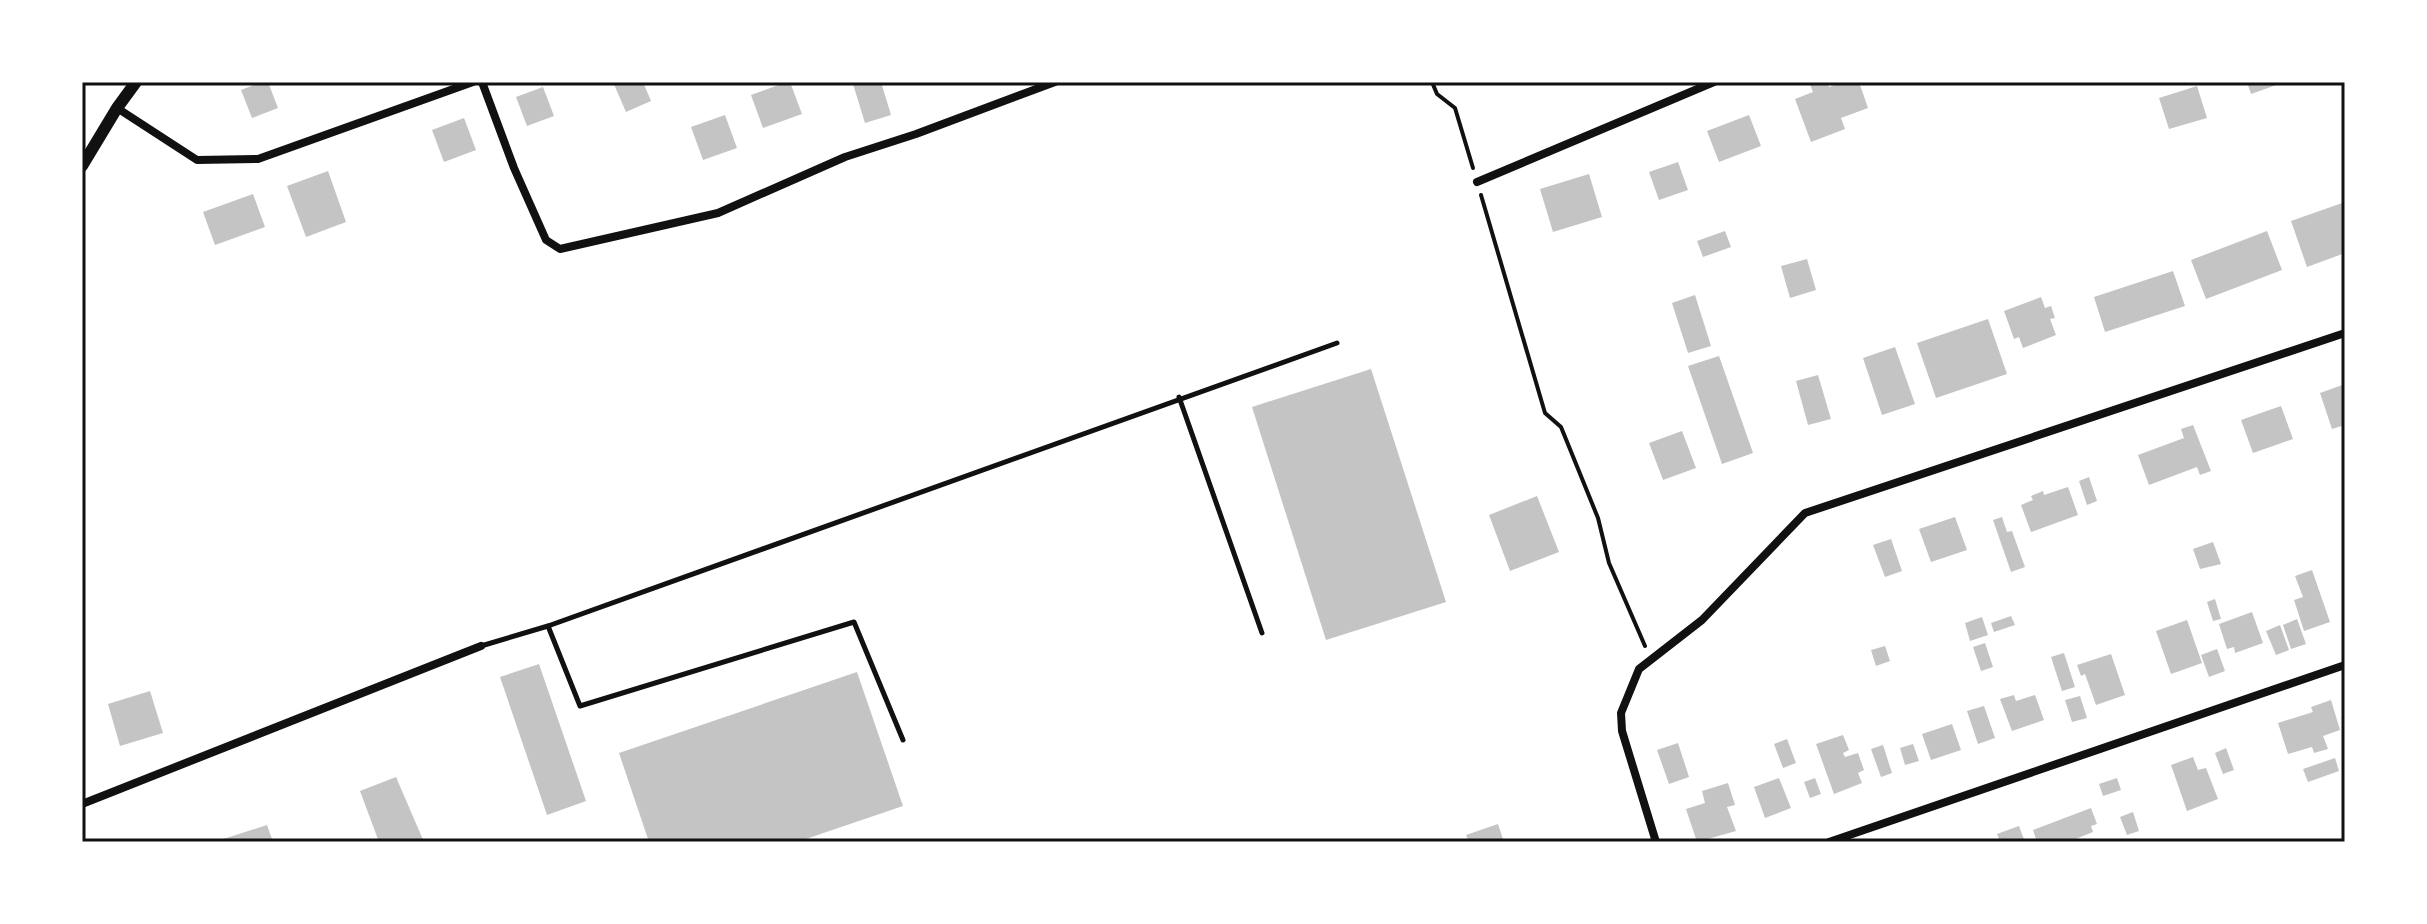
<svg xmlns="http://www.w3.org/2000/svg" width="2427" height="924" font-family="Barlow,sans-serif">
  <rect width="100%" height="100%" fill="#fff"/>
  <g fill="#c4c4c4">
    <path d="M262,82H268L278,108L252,118L241,90Z"/>
    <path d="M613,82H643L651,101L626,112Z"/>
    <path d="M787,82H790L802,114L763,128L751,95Z"/>
    <path d="M859,82H881L891,115L865,123L853,84Z"/>
    <path d="M1809,82H1827L1829,87L1842,82H1859L1868,108L1841,118L1845,129L1811,142L1795,99L1813,92Z"/>
    <path d="M2247,82H2285L2251,94Z"/>
    <path d="M2197,86L2207,118L2169,129L2159,98Z"/>
    <path d="M543,87L554,116L527,126L516,97Z"/>
    <path d="M725,115L737,148L703,160L691,127Z"/>
    <path d="M1749,115L1761,146L1719,162L1707,131Z"/>
    <path d="M464,118L476,150L444,162L432,130Z"/>
    <path d="M1678,162L1688,190L1659,200L1649,172Z"/>
    <path d="M328,171L346,222L306,237L287,186Z"/>
    <path d="M1589,174L1602,217L1553,232L1540,189Z"/>
    <path d="M253,194L265,227L215,245L203,212Z"/>
    <path d="M2345,202V253L2307,267L2291,221Z"/>
    <path d="M1725,231L1731,247L1703,257L1697,241Z"/>
    <path d="M2267,231L2282,270L2206,299L2191,260Z"/>
    <path d="M1807,259L1816,290L1790,298L1781,266Z"/>
    <path d="M2173,271L2185,306L2105,332L2094,297Z"/>
    <path d="M1695,295L1711,346L1688,353L1672,303Z"/>
    <path d="M2041,297L2045,308L2051,306L2055,318L2050,319L2056,335L2023,348L2019,337L2014,339L2004,311Z"/>
    <path d="M1988,319L2007,374L1936,398L1917,343Z"/>
    <path d="M1895,347L1915,404L1882,415L1863,358Z"/>
    <path d="M1719,356L1753,453L1722,464L1688,366Z"/>
    <path d="M1371,369L1446,602L1326,640L1252,407Z"/>
    <path d="M1818,375L1831,419L1808,425L1796,381Z"/>
    <path d="M2345,384V425L2332,429L2320,393Z"/>
    <path d="M2281,406L2293,439L2253,453L2241,420Z"/>
    <path d="M2193,425L2211,471L2200,475L2197,467L2149,485L2138,455L2184,438L2181,429Z"/>
    <path d="M1682,431L1696,468L1663,480L1649,443Z"/>
    <path d="M2089,477L2097,501L2087,505L2079,481Z"/>
    <path d="M2068,487L2078,515L2031,532L2021,505L2033,500L2031,496L2043,491L2044,495Z"/>
    <path d="M1537,496L1559,552L1510,571L1489,515Z"/>
    <path d="M1955,517L1967,550L1931,562L1919,529Z"/>
    <path d="M2002,517L2007,532L2012,531L2025,567L2011,572L1993,520Z"/>
    <path d="M1891,539L1902,571L1885,577L1873,545Z"/>
    <path d="M2213,542L2221,564L2200,569L2193,549Z"/>
    <path d="M2312,570L2330,622L2304,631L2294,600L2303,597L2295,576Z"/>
    <path d="M2215,599L2221,619L2213,621L2207,602Z"/>
    <path d="M2252,612L2263,643L2235,653L2234,647L2227,649L2219,624Z"/>
    <path d="M2011,616L2015,625L1994,632L1991,623Z"/>
    <path d="M1982,617L1988,635L1970,641L1965,623Z"/>
    <path d="M2297,619L2306,644L2291,649L2283,625Z"/>
    <path d="M2187,620L2202,663L2171,674L2156,631Z"/>
    <path d="M2280,625L2289,650L2276,655L2266,631Z"/>
    <path d="M1985,643L1993,667L1981,671L1973,647Z"/>
    <path d="M1885,646L1890,661L1876,666L1871,650Z"/>
    <path d="M2217,649L2225,671L2209,677L2201,655Z"/>
    <path d="M2064,653L2075,687L2062,691L2051,657Z"/>
    <path d="M2111,654L2125,695L2096,705L2085,674L2081,676L2077,665Z"/>
    <path d="M539,664L586,801L547,815L500,677Z"/>
    <path d="M857,672L903,806L797,842H649L619,753Z"/>
    <path d="M150,691L163,733L120,746L108,704Z"/>
    <path d="M2014,695L2016,701L2035,695L2044,720L2012,731L2000,699Z"/>
    <path d="M2080,696L2087,718L2072,722L2065,700Z"/>
    <path d="M2331,700L2340,730L2323,736L2328,749L2314,753L2312,747L2288,754L2278,723L2313,712L2311,707Z"/>
    <path d="M1984,706L1995,738L1978,744L1967,711Z"/>
    <path d="M1952,724L1961,750L1931,760L1922,734Z"/>
    <path d="M1843,735L1849,750L1843,753L1845,757L1858,753L1864,770L1858,773L1862,783L1834,794L1816,744Z"/>
    <path d="M1787,739L1796,763L1783,768L1774,744Z"/>
    <path d="M1678,743L1689,777L1669,784L1657,750Z"/>
    <path d="M1913,744L1919,761L1905,765L1900,748Z"/>
    <path d="M1883,745L1892,773L1881,777L1871,749Z"/>
    <path d="M2226,748L2234,770L2223,774L2215,753Z"/>
    <path d="M2193,757L2198,770L2206,768L2218,799L2187,811L2171,765Z"/>
    <path d="M2335,758L2339,771L2308,782L2303,769Z"/>
    <path d="M396,777L424,842H379L360,791Z"/>
    <path d="M1779,778L1791,808L1765,818L1754,787Z"/>
    <path d="M1815,778L1821,794L1810,798L1804,782Z"/>
    <path d="M2117,778L2121,790L2103,796L2099,784Z"/>
    <path d="M1728,783L1735,805L1727,807L1736,831L1697,842L1686,809L1705,803L1702,791Z"/>
    <path d="M2091,808L2097,824L2091,826L2093,832L2068,842H2037L2033,830Z"/>
    <path d="M2133,812L2139,831L2127,835L2120,817Z"/>
    <path d="M1498,824L1504,842H1469L1466,835Z"/>
    <path d="M267,825L273,842H218L217,841Z"/>
    <path d="M2019,826L2025,842H2000L1997,834Z"/>
  </g>
  <g fill="none" stroke-linecap="round" stroke-linejoin="round">
    <g stroke="#111" stroke-width="4">
      <path d="M1432,82L1437,94L1455,108L1473,168"/>
      <path d="M1481,195L1545,413L1561,427L1598,518L1609,563L1645,646"/>
    </g>
    <g stroke="#111" stroke-width="5">
      <path d="M1179,397L1262,633"/>
      <path d="M548,626L580,706L854,622L903,740"/>
      <path d="M481,646L548,626L1337,343"/>
    </g>
    <g stroke="#111" stroke-width="8">
      <path d="M482,82L514,168L546,240L560,249L718,213L845,157L916,134L1055,82"/>
      <path d="M117,108L197,160L258,159L473,82"/>
      <path d="M1477,182L1714,82"/>
      <path d="M82,804L481,646"/>
      <path d="M1656,842L1622,731L1621,713L1639,669L1702,620L1805,513L2345,333"/>
      <path d="M1829,842L2345,665"/>
    </g>
    <path stroke="#111" stroke-width="12" d="M82,166L117,108L136,82"/>
  </g>
  <rect width="2427" height="924" fill="none" stroke="#ffffff" stroke-width="168"/>
  <rect x="84" y="84" width="2259" height="756" fill="none" stroke="#111" stroke-width="3"/>
</svg>
